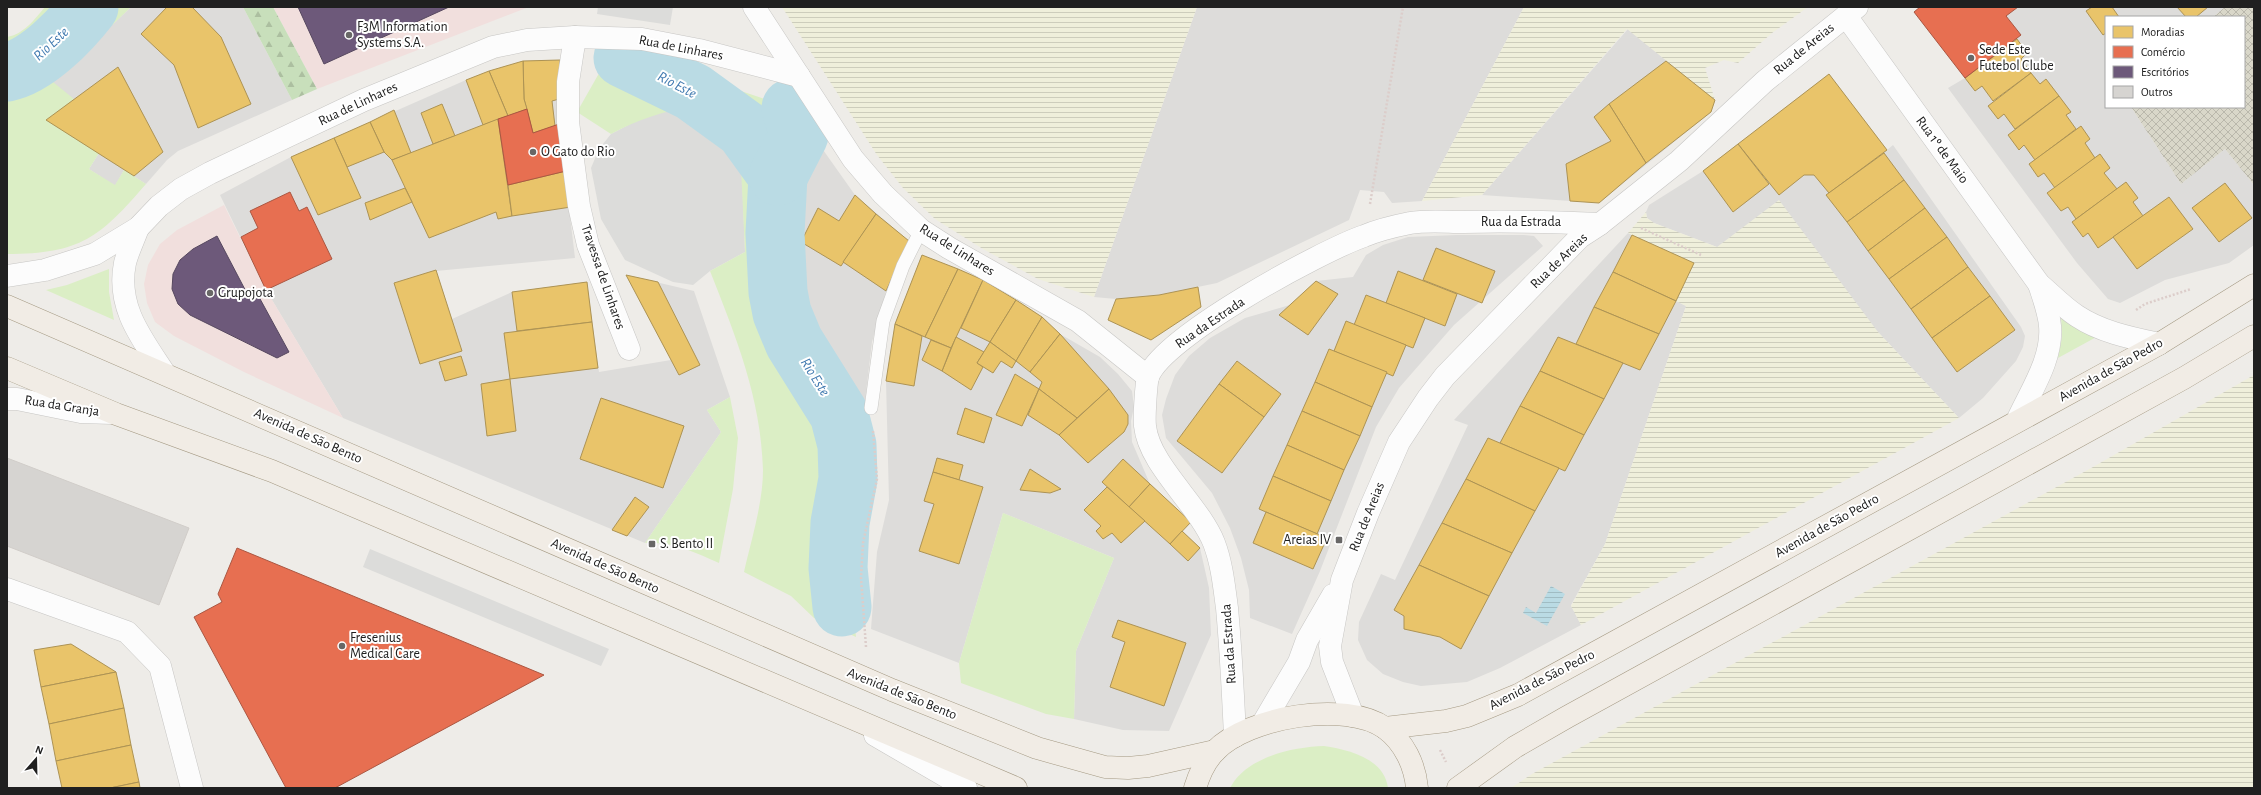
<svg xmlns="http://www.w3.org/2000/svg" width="2261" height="795" font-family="'Alegreya Sans',sans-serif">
  <defs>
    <pattern id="construction-cross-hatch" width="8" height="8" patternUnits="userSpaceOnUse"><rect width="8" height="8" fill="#d9d7c9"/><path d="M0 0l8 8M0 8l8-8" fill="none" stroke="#bab8ac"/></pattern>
    <pattern id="farmland-rules" width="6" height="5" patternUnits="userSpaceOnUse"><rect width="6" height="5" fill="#efefdb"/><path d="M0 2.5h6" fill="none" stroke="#cdcdbc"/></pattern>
    <pattern id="forest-firs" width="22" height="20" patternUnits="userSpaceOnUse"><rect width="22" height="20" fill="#c8dfbb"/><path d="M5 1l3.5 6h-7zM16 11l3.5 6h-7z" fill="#acbfa0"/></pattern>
    <pattern id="water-rules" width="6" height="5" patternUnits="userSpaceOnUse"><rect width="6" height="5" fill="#badbe4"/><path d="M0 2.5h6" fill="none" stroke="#a0bcc3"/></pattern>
  </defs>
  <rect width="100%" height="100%" fill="#eeece8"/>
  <g fill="#dddcda">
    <path d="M131,7H243L292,100L178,151L167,160L146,184L124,170L115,186L89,169L99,153L46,120L53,82Z"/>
    <path d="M1197,7H1524L1422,201L1392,203L1384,192L1360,190L1349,220L1217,283L1159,295L1116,299L1094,297Z"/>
    <path d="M1920,7H2225L2213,17H2106V107H2131L2181,184L2225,149L2254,185V245L2229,263L2165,280L2120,303L2108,299L2077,263L1948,88L1965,78L1914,12Z"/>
    <path d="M1628,29L1715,100L1711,112L1599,203L1482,195Z"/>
    <path d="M560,60L559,124L575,258L436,271L452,319L512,292L587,282L599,372L671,360L626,275L694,291L730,397L707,410L721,432L645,543L343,418L266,290L220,195L291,157L466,80L523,61Z"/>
    <path d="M1829,74L1887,150L1893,145L2021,327L2025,336L2023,347L2016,361L1983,398L1959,418L1878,332L1717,247L1654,223L1647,218L1646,212L1649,205L1703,171Z"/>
    <path d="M821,147L855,195L909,241L886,291L872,342L863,417L842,401L818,362L795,316L801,242L802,169Z"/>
    <path d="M1628,233L1694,263L1676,301L1686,306L1605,544L1571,605L1581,625L1500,668L1467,682L1421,686L1403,682L1383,674L1367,660L1358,640L1359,622L1381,574L1395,580L1468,425L1454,420Z"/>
    <path d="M1457,235H1524L1534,236L1543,246L1454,325L1399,388L1376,427L1320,571L1292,634L1250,618L1249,590L1241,558L1230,528L1212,493L1166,438L1162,415L1166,399L1175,375L1189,356L1210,338L1245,318L1290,305L1316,281L1353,277L1366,255L1383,245L1408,237Z"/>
    <path d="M922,255L983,280L1016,300L1042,317L1060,334L1100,357L1118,374L1132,391L1134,407L1131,421L1132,442L1150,484L1182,531L1200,548L1209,588L1211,635L1169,731L1123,730L1074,719L1076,651L1114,558L1003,513L959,663L871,629L877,552L889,500L886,381L895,324Z"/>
  </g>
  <g fill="#f1dfdd">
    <path d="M273,7H529L317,89Z"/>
    <path d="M224,205L266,290L343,418L244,372L174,336L155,322L147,303L144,284L148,265L160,244L177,230Z"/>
  </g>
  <g fill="#dcdcda">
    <path d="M598,7H673L670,25L597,14Z"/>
    <path d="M691,106L741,147L745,252L710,271L693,285L673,282L625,260L601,219L591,168L599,149L611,134L636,121L662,112Z"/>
    <path d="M370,549L609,649L601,666L363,567Z"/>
  </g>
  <path fill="url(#construction-cross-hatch)" d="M2225,7H2254V185L2225,149L2181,184L2131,107H2244V17H2213Z"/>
  <g fill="url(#farmland-rules)">
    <path d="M782,7H1197L1094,297L1038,279L983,249L935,219L903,188L877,155Z"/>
    <path d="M1524,7H1808L1772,33L1738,63L1724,60L1705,68L1715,100L1627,29L1482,195L1422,201Z"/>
    <path d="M1779,200L1878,332L1959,418L1581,625L1571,606L1605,544L1686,306L1676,301L1694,263L1628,233L1646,212L1647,218L1654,223L1717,247Z"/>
    <path d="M2254,375V788H1511L1532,774L2093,467Z"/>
  </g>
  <g fill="#dbeec5">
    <path d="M45,7H78C63,28 32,58 7,64V37C24,34 34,20 45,7Z"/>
    <path d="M98,7H131L53,82L74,99L47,120L99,153L89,169L115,185L124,170L146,184C100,237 81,254 7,254V78C36,74 80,30 98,7Z"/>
    <path d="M618,56L643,58L780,104C803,117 808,125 821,147L802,169L801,242L795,316L818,362L842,401L863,417L870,463L869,491L857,541L851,592L856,637L814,618L791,596L744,572C751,541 763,503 763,470C761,398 736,337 710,271L745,252L740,147L691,106C662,112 637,120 611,134L577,112L602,68Z"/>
    <path d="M109,269V292L114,320L46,290L67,285Z"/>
    <path d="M2061,316L2100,335L2058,358L2062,337Z"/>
    <path d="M730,397L738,438L733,489L719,563C694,552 672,541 645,543L721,432L707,410Z"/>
    <path d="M1003,513L1114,558L1076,651L1074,719L1046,714L961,683L959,663Z"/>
    <path d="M1324,746C1349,750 1384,758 1388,788H1230C1246,757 1292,747 1324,746Z"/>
  </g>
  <path fill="url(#forest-firs)" d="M243,7H273L317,89L292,100Z"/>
  <path fill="url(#water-rules)" d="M1551,586L1565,594L1547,626L1523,613L1526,607L1536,613Z"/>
  <g fill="#e9c46a" stroke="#ad9354">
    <path d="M167,7H192L221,37L251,104L198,128L174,65L141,34Z"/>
    <path d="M2092,7H2112L2119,17H2106V33L2103,35L2086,11Z"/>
    <path d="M2177,7H2208L2196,17H2186Z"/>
    <path d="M2017,39L2027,53L2021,59L2031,73L1993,101L1982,86L1975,91L1965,78Z"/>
    <path d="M560,60L559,99L552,101L555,126L533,133L524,99L523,61Z"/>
    <path d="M523,61L524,99L527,109L508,116L489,71Z"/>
    <path d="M1666,61L1715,100L1711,112L1646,163L1609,104Z"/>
    <path d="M118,67L163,152L134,176L46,120Z"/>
    <path d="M489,71L508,116L483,125L466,80Z"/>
    <path d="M2031,73L2040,84L2046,79L2059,96L2015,129L2004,114L1998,119L1988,106Z"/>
    <path d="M1829,74L1887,150L1829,193L1814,175H1804L1779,195L1738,144Z"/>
    <path d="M2059,96L2071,112L2066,115L2076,129L2035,160L2024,145L2019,150L2008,135Z"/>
    <path d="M442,104L455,136L433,144L421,113Z"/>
    <path d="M1609,104L1646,163L1599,203L1570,201L1566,164L1611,141L1594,117Z"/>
    <path d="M394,110L411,153L392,160L384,152L370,122Z"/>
    <path d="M498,119L512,216L498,219L496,212L429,238L392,160Z"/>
    <path d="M370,122L384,152L347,167L334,138Z"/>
    <path d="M2081,126L2090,139L2085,143L2095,158L2055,188L2044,173L2038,177L2029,164Z"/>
    <path d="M334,138L361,198L318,215L291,157Z"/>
    <path d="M1738,144L1769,184L1733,212L1703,171Z"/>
    <path d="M1884,153L1904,180L1847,222L1826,195Z"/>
    <path d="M2100,154L2110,168L2104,173L2117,189L2076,219L2068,207L2061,211L2047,193Z"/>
    <path d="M566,171L571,207L512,216L508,185Z"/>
    <path d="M1904,180L1925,208L1868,251L1847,222Z"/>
    <path d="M2126,182L2138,198L2133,202L2143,216L2098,248L2088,233L2083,237L2072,222Z"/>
    <path d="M2225,183L2252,218L2219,242L2192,208Z"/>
    <path d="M405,188L412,202L370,220L365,203Z"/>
    <path d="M855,195L876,214L841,266L801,242L818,208L839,221Z"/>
    <path d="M2169,197L2193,229L2137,269L2113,237Z"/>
    <path d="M1925,208L1947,237L1889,279L1868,251Z"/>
    <path d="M876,214L909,241L886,291L843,262Z"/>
    <path d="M1632,235L1694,263L1676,301L1613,272Z"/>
    <path d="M1947,237L1968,267L1911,309L1889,279Z"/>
    <path d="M1436,248L1495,271L1482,303L1423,280Z"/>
    <path d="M922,255L958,269L925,337L895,324Z"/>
    <path d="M1968,267L1990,296L1932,338L1911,309Z"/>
    <path d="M958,269L983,280L951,348L925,337Z"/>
    <path d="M436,270L462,351L420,364L394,283Z"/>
    <path d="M1398,271L1457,294L1445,326L1386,303Z"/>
    <path d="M1613,272L1676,301L1659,334L1594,307Z"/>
    <path d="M626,275L658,282L700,365L679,375Z"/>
    <path d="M983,280L1016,300L990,342L961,328Z"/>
    <path d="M1316,281L1338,294L1308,335L1279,315Z"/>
    <path d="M587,282L592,322L517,331L512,292Z"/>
    <path d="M1198,287L1201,307L1151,340L1108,320L1116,299L1159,295Z"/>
    <path d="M1366,295L1425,318L1413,348L1354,325Z"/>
    <path d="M1990,296L2015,330L1957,372L1932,338Z"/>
    <path d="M1016,300L1042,317L1016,361L990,342Z"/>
    <path d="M1594,307L1659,334L1640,370L1576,344Z"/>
    <path d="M1042,317L1060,334L1030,372L1016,361Z"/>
    <path d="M1346,321L1406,345L1393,376L1334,351Z"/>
    <path d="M592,322L598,368L510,379L504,333Z"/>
    <path d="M895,324L922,336L914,386L886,381Z"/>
    <path d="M1060,334L1109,389L1077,418L1039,389L1042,382L1030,372Z"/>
    <path d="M956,337L984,352L977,363L983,367L971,390L942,371Z"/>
    <path d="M1558,337L1623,363L1604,399L1540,371Z"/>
    <path d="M931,340L951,348L942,371L922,360Z"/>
    <path d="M990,342L1016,361L1012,368L1001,361L993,373L977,363Z"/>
    <path d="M1329,349L1387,372L1372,407L1315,382Z"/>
    <path d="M461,356L467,375L445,381L439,362Z"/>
    <path d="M1237,361L1281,394L1264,417L1219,384Z"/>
    <path d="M1540,371L1604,399L1584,435L1520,406Z"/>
    <path d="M1015,374L1039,389L1022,426L996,415Z"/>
    <path d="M510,379L516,431L487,436L481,384Z"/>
    <path d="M1315,382L1372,407L1360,436L1302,411Z"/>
    <path d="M1219,384L1264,417L1222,473L1177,441Z"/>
    <path d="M1039,389L1077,418L1059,435L1028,415Z"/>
    <path d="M1109,389L1128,415V424L1124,432L1088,463L1059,435Z"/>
    <path d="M601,398L684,426L663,488L580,459Z"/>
    <path d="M1520,406L1584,435L1565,471L1500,443Z"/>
    <path d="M965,408L992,418L984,443L957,434Z"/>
    <path d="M1302,411L1360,436L1344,470L1287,445Z"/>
    <path d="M1488,438L1559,468L1535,511L1466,479Z"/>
    <path d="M1287,445L1344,470L1331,501L1273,476Z"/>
    <path d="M937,458L963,465L959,480L933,472Z"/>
    <path d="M1123,459L1150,484L1129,507L1102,482Z"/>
    <path d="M1030,469L1061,489L1050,493L1020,490Z"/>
    <path d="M933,472L983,487L959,564L919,551L934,504L924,501Z"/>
    <path d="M1273,476L1331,501L1317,534L1259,509Z"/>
    <path d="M1466,479L1535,511L1512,553L1442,523Z"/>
    <path d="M1150,484L1191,522L1170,544L1129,507Z"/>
    <path d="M1107,487L1145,521L1121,543L1112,533L1103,539L1096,531L1101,526L1084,510Z"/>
    <path d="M635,497L649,507L627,536L612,530Z"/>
    <path d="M1266,512L1327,538L1313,569L1253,543Z"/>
    <path d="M1442,523L1512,553L1489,596L1419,565Z"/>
    <path d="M1182,531L1200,548L1188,561L1170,544Z"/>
    <path d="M1419,565L1489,596L1461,649L1440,637L1404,629V616L1394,610Z"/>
    <path d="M1118,620L1186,643L1164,706L1110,687L1125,642L1112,637Z"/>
    <path d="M71,644L116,672L41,687L34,650Z"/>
    <path d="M116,672L124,708L49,724L41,687Z"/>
    <path d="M124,708L131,745L56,761L49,724Z"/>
    <path d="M131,745L139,782L110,788H62L56,761Z"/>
    <path d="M139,782L140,788H110Z"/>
  </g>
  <g fill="#e76f51" stroke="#ab5742">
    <path d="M1920,7H2018L2006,16L2021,35L1965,78L1914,12Z"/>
    <path d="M527,109L533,133L559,124L566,171L508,185L498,119Z"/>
    <path d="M290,192L299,211L307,207L332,259L266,290L241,237L258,228L250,211Z"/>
    <path d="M237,548L544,675L335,788H286L194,617L222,602L218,594Z"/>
  </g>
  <g fill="#6d597a" stroke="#56485f">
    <path d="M298,7H449L324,64Z"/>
    <path d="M217,236L251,301L259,297L289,352L277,358L190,315L178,304L172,289L173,274L180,260L193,249Z"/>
  </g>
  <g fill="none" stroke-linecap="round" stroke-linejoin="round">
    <g stroke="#badbe4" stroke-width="59">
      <path d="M623,58L693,92L744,129L778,176L775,233L778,292L782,313L794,342L839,414L847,445L848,479L840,523L838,568L842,607"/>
      <path d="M7,72C37,66 71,30 89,7"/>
      <path d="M778,176L799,135L791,108"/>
    </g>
  </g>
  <path fill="#d6d4d1" stroke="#d1cdc9" d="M7,458L189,528L159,605L7,546Z"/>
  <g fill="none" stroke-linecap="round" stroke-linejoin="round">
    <defs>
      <path id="service" d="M871,408L883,321L903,266L921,230"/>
      <g id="minor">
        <path d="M754,7L853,159L883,194L921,230L949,248L1078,321L1148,377"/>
        <path d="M1846,16L2039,284C2051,294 2063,307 2077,316C2101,332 2131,338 2159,344"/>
        <path d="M575,37L568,82V122L579,206L588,245L629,349"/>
        <path d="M138,228C134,239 128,251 125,263C116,307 142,339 165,374"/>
        <path d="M7,276L45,270L95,254L138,228L159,206L181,189L210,173L364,100L493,47L527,40L575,37L642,39L699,50L799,76"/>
        <path d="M7,399H17L81,412L112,413"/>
        <path d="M2017,421C2030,392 2053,359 2050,326C2049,312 2043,297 2039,284"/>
        <path d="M7,589L127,632L160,666L192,788"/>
        <path d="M1235,736C1233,693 1231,651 1227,608C1224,586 1222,564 1214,543C1199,505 1149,465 1145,426C1144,418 1146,384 1148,377C1162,337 1321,251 1364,236C1378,230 1395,226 1410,223C1427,220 1447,222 1463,222C1509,221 1555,222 1600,224"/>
      </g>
      <g id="tertiary">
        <path d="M1353,716L1332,662L1330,646L1342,580L1368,513L1399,442L1428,398L1445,376L1580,237L1600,224L1679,161L1765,81L1857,7"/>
        <path d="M1263,723L1299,662L1307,640L1333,595"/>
        <path d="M875,735L966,788"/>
      </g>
      <g id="primary">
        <path d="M7,306L892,690L1037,748L1105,767L1128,768L1148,766L1215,751"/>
        <path d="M7,368L116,414L272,471L1016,788"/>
        <path d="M1385,728L1446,721L1467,716L1518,695L2159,344L2254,285"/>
        <path d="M1195,788C1199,775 1206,760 1215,751C1247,717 1346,700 1385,728C1404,742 1415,765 1417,788"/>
        <path d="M1458,788L1515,747L1567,717L2184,378L2254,336"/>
      </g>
    </defs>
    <use href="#service" stroke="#c7c6c4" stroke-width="14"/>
    <use href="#minor" stroke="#c7c6c4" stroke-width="23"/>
    <use href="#tertiary" stroke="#c7c6c4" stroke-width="23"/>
    <use href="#primary" stroke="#a59a84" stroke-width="23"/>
    <g stroke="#dccdca" stroke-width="2.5" stroke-dasharray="2 2" stroke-linecap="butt">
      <path d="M1370,204L1403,7"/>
      <path d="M1641,228L1701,255"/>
      <path d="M2136,310L2145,304L2191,289"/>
      <path d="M866,647L861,578L863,543L877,479L873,431"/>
      <path d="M1440,750L1446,762"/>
    </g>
    <use href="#service" stroke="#fcfcfc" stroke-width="13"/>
    <use href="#minor" stroke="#fcfcfc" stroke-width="22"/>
    <use href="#tertiary" stroke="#fcfcfc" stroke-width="22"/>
    <use href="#primary" stroke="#f1ece5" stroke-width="22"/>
  </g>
  <g fill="#686766" stroke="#fff" stroke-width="1.5">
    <circle cx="349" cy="35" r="4"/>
    <circle cx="1971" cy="58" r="4"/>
    <circle cx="533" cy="152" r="4"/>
    <circle cx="210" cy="293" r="4"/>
    <rect x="1335" y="536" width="8" height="8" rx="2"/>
    <rect x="648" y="540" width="8" height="8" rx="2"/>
    <circle cx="342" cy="646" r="4"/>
  </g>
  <g text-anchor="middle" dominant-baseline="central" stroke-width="4" stroke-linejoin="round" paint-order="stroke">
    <g font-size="14" fill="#202020" stroke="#fff" text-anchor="start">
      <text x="357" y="27">F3M Information<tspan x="357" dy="16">Systems S.A.</tspan></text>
      <text x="1979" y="50">Sede Este<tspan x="1979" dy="16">Futebol Clube</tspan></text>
      <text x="541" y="152">O Gato do Rio</text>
      <text x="218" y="293">Grupojota</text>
      <text x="1331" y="540" text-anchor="end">Areias IV</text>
      <text x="660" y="544">S. Bento II</text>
      <text x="350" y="638">Fresenius<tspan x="350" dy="16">Medical Care</tspan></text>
    </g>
    <g font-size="14" fill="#202020" stroke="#fff">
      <text transform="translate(681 48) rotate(11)">Rua de Linhares</text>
      <text transform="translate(1804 49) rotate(-39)">Rua de Areias</text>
      <text transform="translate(358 104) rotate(-25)">Rua de Linhares</text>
      <text transform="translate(1942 150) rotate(54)">Rua 1º de Maio</text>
      <text x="1521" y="222">Rua da Estrada</text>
      <text transform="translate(957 250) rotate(32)">Rua de Linhares</text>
      <text transform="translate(1559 261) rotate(-44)">Rua de Areias</text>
      <text transform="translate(603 277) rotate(71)">Travessa de Linhares</text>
      <text transform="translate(1210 323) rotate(-34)">Rua da Estrada</text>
      <text transform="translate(2111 370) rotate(-29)">Avenida de São Pedro</text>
      <text transform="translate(62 406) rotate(9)">Rua da Granja</text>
      <text transform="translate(308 436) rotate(24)">Avenida de São Bento</text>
      <text transform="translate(1367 517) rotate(-68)">Rua de Areias</text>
      <text transform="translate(1827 526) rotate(-29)">Avenida de São Pedro</text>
      <text transform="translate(605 566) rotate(24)">Avenida de São Bento</text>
      <text transform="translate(1229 644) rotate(-94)">Rua da Estrada</text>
      <text transform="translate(1542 680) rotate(-27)">Avenida de São Pedro</text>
      <text transform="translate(902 694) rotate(22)">Avenida de São Bento</text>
    </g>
    <g font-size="15" font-style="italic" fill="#417ab0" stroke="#fff">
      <text transform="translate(51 44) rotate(-43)">Rio Este</text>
      <text transform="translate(677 85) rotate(28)">Rio Este</text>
      <text transform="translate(815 377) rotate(58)">Rio Este</text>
    </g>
  </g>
  <rect width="2261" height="795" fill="none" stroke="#202020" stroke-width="16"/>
  <rect x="2105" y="16" width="140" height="92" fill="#ffffff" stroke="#a6a6a6"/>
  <rect x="2113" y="26" width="20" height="12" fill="#e9c46a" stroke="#a6a6a6"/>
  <text x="2141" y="36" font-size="12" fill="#202020">Moradias</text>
  <rect x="2113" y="46" width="20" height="12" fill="#e76f51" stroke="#a6a6a6"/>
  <text x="2141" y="56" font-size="12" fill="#202020">Comércio</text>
  <rect x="2113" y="66" width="20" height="12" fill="#6d597a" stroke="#a6a6a6"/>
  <text x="2141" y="76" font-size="12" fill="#202020">Escritórios</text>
  <rect x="2113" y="86" width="20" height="12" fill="#d6d4d1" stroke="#a6a6a6"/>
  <text x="2141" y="96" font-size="12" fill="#202020">Outros</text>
  <g transform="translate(36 759) rotate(20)" stroke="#ffffff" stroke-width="3" paint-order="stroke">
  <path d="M0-3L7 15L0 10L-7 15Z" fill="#202020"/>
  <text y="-6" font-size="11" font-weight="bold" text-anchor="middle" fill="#202020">N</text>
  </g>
</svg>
